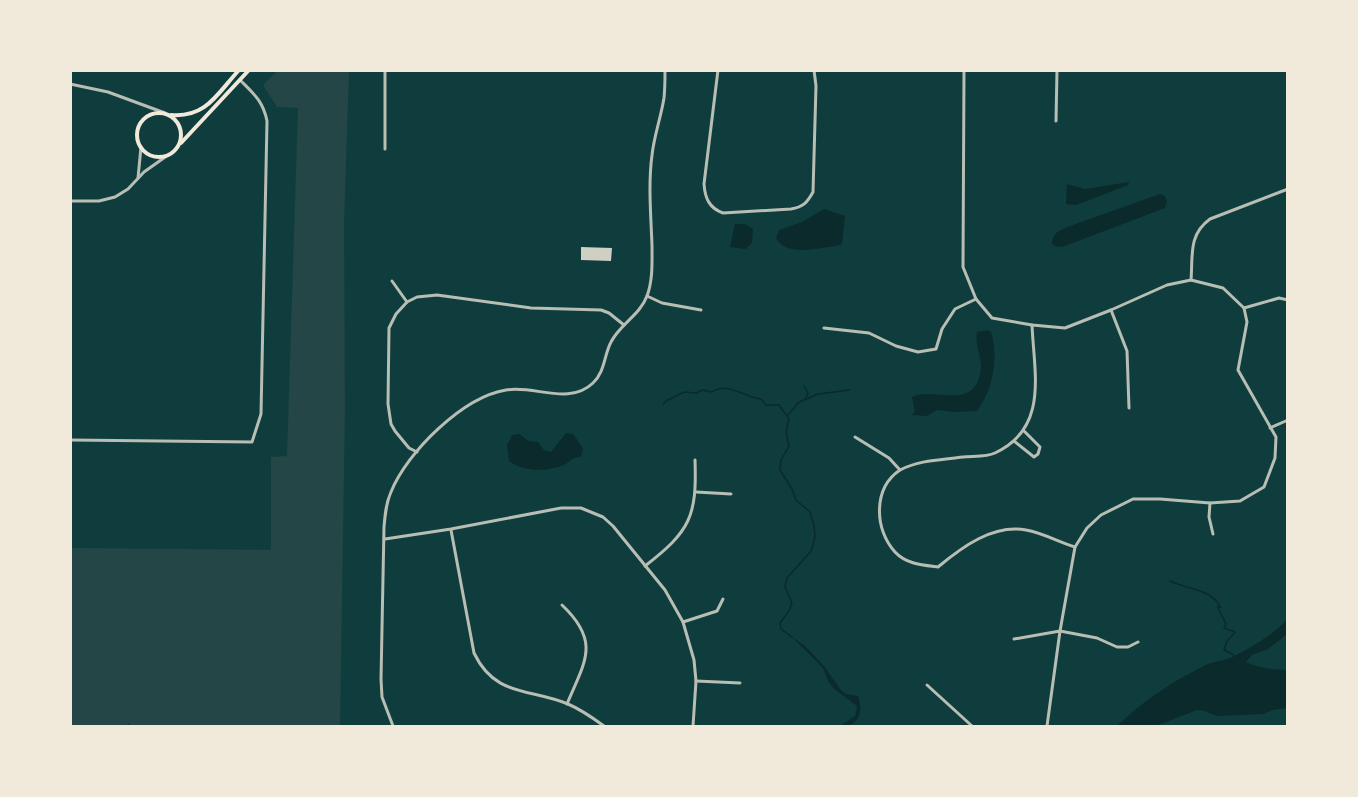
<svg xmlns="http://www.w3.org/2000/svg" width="1358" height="797" font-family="'Source Sans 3',sans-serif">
  <rect width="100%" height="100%" fill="#0f3d3e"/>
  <path fill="#244646" d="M277,71H349L344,224L345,407L340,726H131L129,723L127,726H71V548L271,550V457L287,456L298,108L277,107L263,85Z"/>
  <g fill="#0a2a2b">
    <path d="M1129,182L1128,185L1076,205L1066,204L1067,184L1085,189Z"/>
    <path d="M1160,194L1165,196L1167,202L1165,208L1062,247L1054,246L1052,243C1053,233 1059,231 1067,227Z"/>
    <path d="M824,209L845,216L842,244L836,246C818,248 786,257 776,238L779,230L802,222Z"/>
    <path d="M735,224H745L753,229L752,243L746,249L730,247Z"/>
    <path d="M988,330L991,332C999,357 993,390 977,411L954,412L937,410L927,416L912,415L915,411L912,397C935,386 975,413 981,369C982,356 974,344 977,332Z"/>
    <path d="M566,433L573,434L583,448L581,457C572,457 571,461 564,465C547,472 524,472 509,461L507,445L512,435L520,434L528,441L538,442L544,450L551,452Z"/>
    <path d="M1287,620V634L1268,649L1252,655L1246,662C1260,669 1273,669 1287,670V708L1273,710L1263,714L1217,716L1205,711L1197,710L1156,726H1117C1143,701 1174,680 1208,664C1215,661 1223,661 1230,658C1250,649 1271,636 1287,620Z"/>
    <path d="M792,637L804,645L824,666L841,690L846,694L858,696C864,713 858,727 840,726L855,716L857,706L834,689L828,681L823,668Z"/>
  </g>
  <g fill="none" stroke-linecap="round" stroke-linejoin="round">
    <g stroke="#0a2a2b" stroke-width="1.5">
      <path d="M804,386L808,393L805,399"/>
      <path d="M663,404L666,401L684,392L697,393L702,390L712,392C727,381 746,398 761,399L766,405H779L789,419L786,432L789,446L781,460L780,470L792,489L796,500L810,512L814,525L815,537L811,551L787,578L785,587L792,603L789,611L780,623L781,629L792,637"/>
      <path d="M788,415L799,402L818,394L850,390"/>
      <path d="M1170,581C1188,590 1211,588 1221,608L1218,606V608L1226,624L1224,628L1235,632L1227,641L1224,650L1234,655"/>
    </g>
  </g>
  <path fill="#cfcfc3" d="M581,247L612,248L611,261L581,260Z"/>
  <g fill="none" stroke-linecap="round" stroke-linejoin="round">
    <g stroke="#b8beb3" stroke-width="3">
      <path d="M718,70L704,184C705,198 709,208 723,213L791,209C803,207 807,203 813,192L816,86L814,70"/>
      <path d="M964,70L963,267L976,299L992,318L1032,325L1065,328L1111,310L1167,285L1191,280L1223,288L1244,308L1247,322L1238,370L1276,437L1275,458L1264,487L1240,501L1210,503L1160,499H1133L1101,515L1087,528L1075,547L1060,631L1047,726"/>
      <path d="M70,84L108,92L165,113"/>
      <path d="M1056,121L1057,70"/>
      <path d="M385,149V70"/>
      <path d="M138,178L141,147"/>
      <path d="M70,201H99L115,197L128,189L144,172L168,155"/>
      <path d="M1191,280C1193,256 1188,235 1210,219L1288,189"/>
      <path d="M392,281L407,302"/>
      <path d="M647,296L662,303L701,310"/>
      <path d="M1244,308L1279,298L1288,300"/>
      <path d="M1111,310L1127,351L1129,408"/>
      <path d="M824,328L869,333L896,346L918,352L936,349L942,329L955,309L976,299"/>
      <path d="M1270,428L1288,420"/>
      <path d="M855,437L889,458L900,470C919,460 941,460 963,457C973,456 987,457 995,453C1049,428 1034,373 1032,325"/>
      <path d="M70,440L252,442L261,414L267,121C263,101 254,94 240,80"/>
      <path d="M1014,441L1034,457L1038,454L1040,447L1024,431"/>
      <path d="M417,452L409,448L395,431L391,424L388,404L389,328L396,314L407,302L417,297L437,295L531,308L601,310L609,313L624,325"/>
      <path d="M900,470C873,488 874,529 895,552C906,564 922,565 938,567C962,547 993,524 1026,530C1043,533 1059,542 1075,547"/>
      <path d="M696,492L731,494"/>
      <path d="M1210,503L1209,517L1213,534"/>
      <path d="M451,530L474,653C495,697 529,688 568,704C582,710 593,718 604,726"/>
      <path d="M385,539L451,529L561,508H581L603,517L613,526L665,590L683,622L694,660L696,681L693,726"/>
      <path d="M645,566C690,531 697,517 695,460"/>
      <path d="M562,605C601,642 585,661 567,704"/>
      <path d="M683,622L717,611L723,599"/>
      <path d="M1014,639L1060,631L1097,638L1117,647H1128L1138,642"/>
      <path d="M696,681L740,683"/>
      <path d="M927,685L972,726"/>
      <path d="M393,726L382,697L381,679L384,527C385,515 386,503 391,492C407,452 463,397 506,390C535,385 569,406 593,383C605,372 604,355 611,342C620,324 640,315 647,296C653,280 652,262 652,246C651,216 648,185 652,155C654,136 661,117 664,98C665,89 665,79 665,70"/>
    </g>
    <g stroke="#f1e9da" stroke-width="4">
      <circle cx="159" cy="135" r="22"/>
      <path d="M171,115C206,118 217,94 239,70"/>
      <path d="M181,143L249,70"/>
    </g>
  </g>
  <rect width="1358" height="797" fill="none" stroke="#f1e9da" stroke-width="144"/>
</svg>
